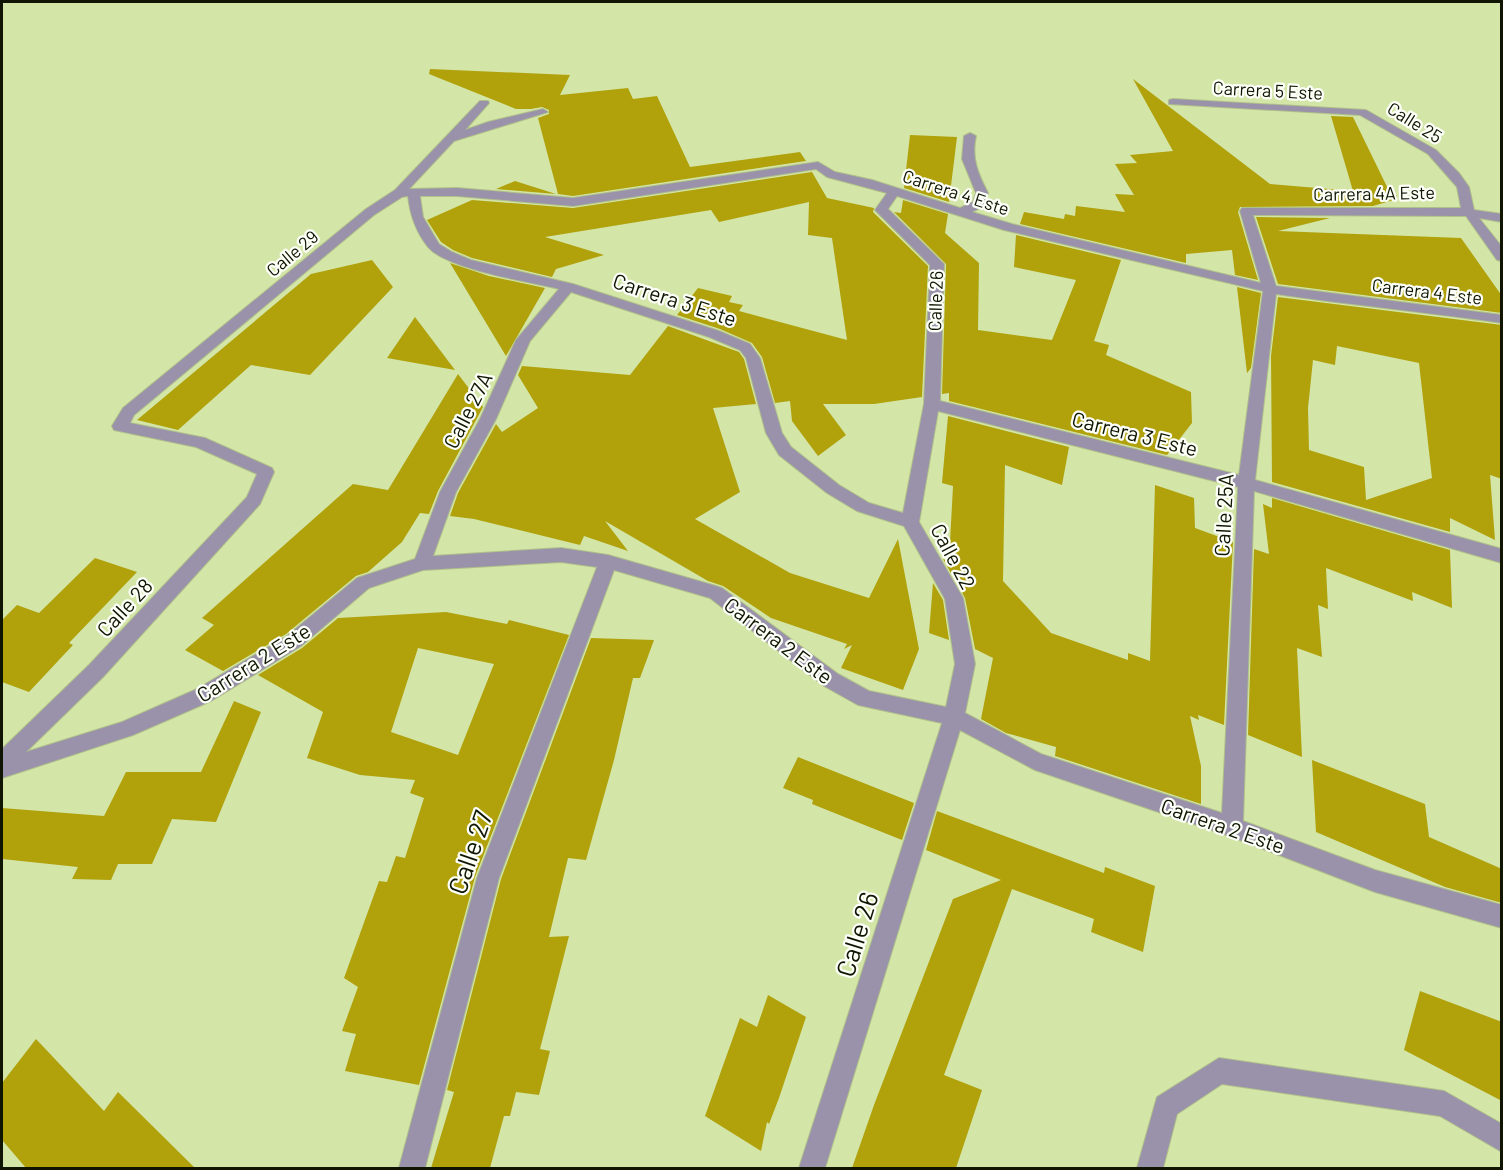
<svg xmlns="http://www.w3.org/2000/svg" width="1503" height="1170" font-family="Barlow,sans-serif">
  <rect width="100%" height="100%" fill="#d3e6a8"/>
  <g fill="#b1a10b" fill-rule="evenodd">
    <path d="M430,69L570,75L560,95L628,88L633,99L657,96L690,167L800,152L806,161L573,196L558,194L538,118L549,114V110L542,107L531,109H516L429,74Z"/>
    <path d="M1133,79L1270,184L1353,191L1331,116L1353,117L1391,195H1397V199L1373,206L1240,207L1238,212L1258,280L1235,275L1232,250L1186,254V263L1020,224L1024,212L1064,219L1065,214L1075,216L1076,206L1125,212L1115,194L1134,195L1115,164L1137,163L1130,155L1173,151Z"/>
    <path d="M910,135L957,137L949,202L904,188Z"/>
    <path d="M812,172L827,198L874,208L873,212L928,266L922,397L874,404H823L846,435L818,456L792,421L790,401L775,403L762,357L752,343L720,329L677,315L698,288L732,296L729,302L743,305L739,311L847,340L832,238L808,235L809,202L719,222L711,210L545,237L604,255L556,269L552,277L472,258L453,250L441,242L427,220L472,200L573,208Z"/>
    <path d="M515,181L556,194L496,189Z"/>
    <path d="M903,200L948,214L945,233L979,263L978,330L1052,340L1076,280L1014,267L1016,235L1121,260L1094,341L1109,345L1106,355L1191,392L1192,423L1167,455L949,401V393L942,394L946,264L894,212L901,213Z"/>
    <path d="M1256,217L1330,218L1278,231L1461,238L1502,296V313L1278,284Z"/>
    <path d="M372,260L393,287L310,375L251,365L178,430L137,420L311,274Z"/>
    <path d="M450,263L489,276L545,288L506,356Z"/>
    <path d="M1237,287L1261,293L1251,368L1247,373Z"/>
    <path d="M1278,297L1502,325V479L1490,475L1495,540L1450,518V532L1272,482L1271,356ZM1337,346L1419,363L1432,478L1366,500L1364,467L1309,450L1308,408L1313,360L1335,365Z"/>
    <path d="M415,317L455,370L387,358Z"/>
    <path d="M668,326L739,352L744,359L756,404L713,408L740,492L695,519L790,573L869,598L898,539L919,649L903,690L841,668L852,645L844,649L847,644L771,618L723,586L708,581L605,521L628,551L584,536L580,545L474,519L450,516L458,493L496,424L502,432L538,408L518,375L522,366L630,375Z"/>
    <path d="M458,374L483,407L438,491L429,514L420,513L402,542L368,572L356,576L286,634L223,671L185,650L214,625L202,618L353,484L388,490Z"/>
    <path d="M948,416L1069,447L1062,485L1005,465L1003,581L1051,633L1128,660V653L1150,661L1155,485L1194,498L1195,528L1233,542L1224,725L1198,715L1199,720L1190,716L1201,766V804L1055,756L1056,747L1006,733L981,719L993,658L975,649L965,598L943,559L949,561L953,486L942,483Z"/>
    <path d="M1272,498L1450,550L1452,608L1412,592L1413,601L1326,568L1328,609L1318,605L1322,657L1297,648L1302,757L1248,735L1254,549L1269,554L1263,504L1272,508Z"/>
    <path d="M95,558L137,572L69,643L73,645L29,692L2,682V620L17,605L39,613Z"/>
    <path d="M933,583L943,600L949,640L929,633Z"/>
    <path d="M446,612L507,624L509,620L569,635L475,877L419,1085L345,1071L356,1034L342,1031L358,987L344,978L379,881L387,882L396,856L405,858L424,798L410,793L415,780L360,775L307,758L323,712L258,675L302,648L338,618ZM418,648L494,664L458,755L391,732Z"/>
    <path d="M591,638L654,640L640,678H633L614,760L586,860L568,858L549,937L569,936L540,1049L550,1051L539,1095L516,1092L510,1116H504L490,1168H431L454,1092L447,1090L501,879Z"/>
    <path d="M234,701L261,712L216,822L172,819L152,864H118L111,880L72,879L78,867L2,859V808L104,816L126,772H201Z"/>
    <path d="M798,757L914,803L902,840L812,804L813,800L783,788Z"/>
    <path d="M1312,760L1425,804L1429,837L1502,869V903L1445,887L1316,832Z"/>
    <path d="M937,811L1104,873L1105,867L1155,886L1143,952L1091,932L1094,919L1012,889L944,1075L982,1090L956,1168H852L874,1105L953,899L1001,880L926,850Z"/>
    <path d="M1420,991L1502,1022V1101L1404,1050Z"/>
    <path d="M768,995L806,1017L779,1098L769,1124L767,1122L761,1151L705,1116L740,1018L757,1027Z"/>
    <path d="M36,1039L104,1111L118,1092L195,1168H26L2,1140V1083Z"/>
  </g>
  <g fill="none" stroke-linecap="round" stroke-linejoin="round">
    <defs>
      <g id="minor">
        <path d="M1173,99L1366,110L1436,150L1459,173L1469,187L1474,210L1502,214V222L1479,218L1502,247V261L1497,260L1466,216L1253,215L1276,286L1502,315V323C1427,312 1351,305 1276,294L1255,480L1502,549V563L1254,491L1243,821L1375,870L1502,905V928L1375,892L1232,837L1035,770L960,730L825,1168H799L942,723L858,705L824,686L710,598L614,570L499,878L425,1168H399L477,878L597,567L561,562L423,570L369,588L301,646L211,701L133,735L2,778V749L89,665L247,497L257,474L196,447L114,430L112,426L123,408L366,209L395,190L480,101H488L489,103L465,130L488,122L543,109L548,112L454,141L409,189L457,188L573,198L818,162L835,172L872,180L960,208L973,202L976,193L962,159L964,136L970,133L976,136C971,158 978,174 988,193L982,207L972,212L1012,224L1261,283L1240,211L1242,208H1461L1457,187L1428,154L1360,115L1169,104V100ZM816,169L827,177L887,193L875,210L930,265L924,404L903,513L869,503L839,485L791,447L782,433L760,358L750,344L719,331L573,284L471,260L452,252L439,244L423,217L420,196H457L573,206ZM408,196C410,215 416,232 428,247C446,269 530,282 559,289L516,340L480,419L440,492L415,559L357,578L287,636L197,689L122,722L26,752L103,677L260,504L274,472L272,468L205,438L130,423L134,415L374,215L402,197ZM897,196L1004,230L1263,291L1239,475L940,401L944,264L888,209ZM571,292L709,337L740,350L746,358L766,433L779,455L827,493L857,511L904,526L945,599L955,664L946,707L869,691L838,674L722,588L716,586L608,555L561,548L433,556L456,492L496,419L530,341ZM938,411L1238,487L1222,813L1041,754L965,713L975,664L963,598L919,522Z"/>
        <path d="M1219,1058L1444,1091L1502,1124V1152L1440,1116L1222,1084L1177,1114L1163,1168H1137L1157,1097Z"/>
      </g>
    </defs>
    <use href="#minor" stroke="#b0c08a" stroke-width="2"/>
    <use href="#minor" fill="#9a91aa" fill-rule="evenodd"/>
  </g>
  <g text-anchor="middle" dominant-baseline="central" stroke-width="4.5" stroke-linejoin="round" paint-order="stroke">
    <g font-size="18" fill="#0f1501" stroke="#fdfff9">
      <text transform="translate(1268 90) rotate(3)">Carrera 5 Este</text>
      <text transform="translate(1415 122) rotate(32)">Calle 25</text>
      <text transform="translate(956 192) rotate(18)">Carrera 4 Este</text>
      <text transform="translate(1374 193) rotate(-1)">Carrera 4A Este</text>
      <text transform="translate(292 253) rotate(-40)">Calle 29</text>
      <text transform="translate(1427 291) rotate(7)">Carrera 4 Este</text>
      <text transform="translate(935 301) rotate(-88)">Calle 26</text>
    </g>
    <g font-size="21" fill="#0f1501" stroke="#fdfff9">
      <text transform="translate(675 299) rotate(18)">Carrera 3 Este</text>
      <text transform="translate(467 410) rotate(-63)">Calle 27A</text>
      <text transform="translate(1135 433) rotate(14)">Carrera 3 Este</text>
      <text transform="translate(1223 515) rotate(-87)">Calle 25A</text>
      <text transform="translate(954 556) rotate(62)">Calle 22</text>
      <text transform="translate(124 607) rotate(-47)">Calle 28</text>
      <text transform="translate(779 640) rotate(37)">Carrera 2 Este</text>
      <text transform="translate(253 662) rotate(-32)">Carrera 2 Este</text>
      <text transform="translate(1223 825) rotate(19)">Carrera 2 Este</text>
    </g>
    <g font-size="26" fill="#0f1501" stroke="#fdfff9">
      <text transform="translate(469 852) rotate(-71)">Calle 27</text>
      <text transform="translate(856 934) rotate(-73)">Calle 26</text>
    </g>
  </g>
  <rect width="1503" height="1170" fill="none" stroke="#0f1501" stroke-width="6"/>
</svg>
